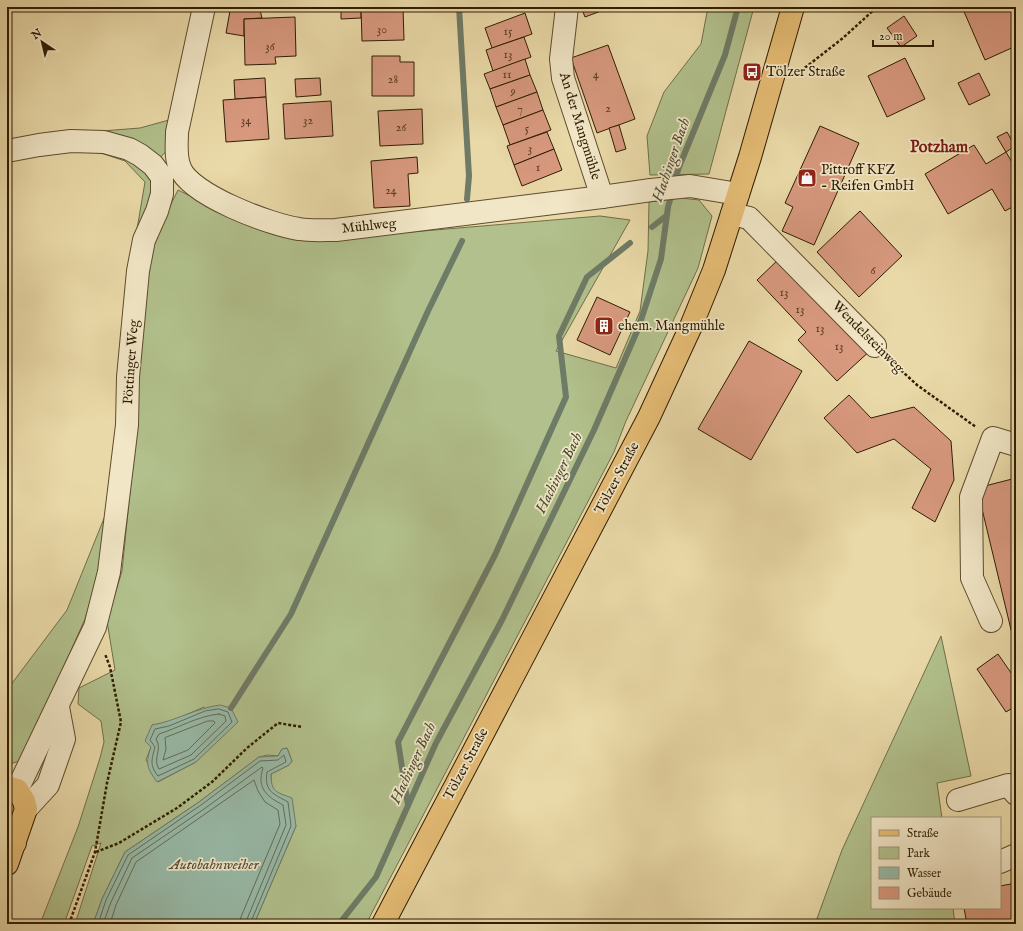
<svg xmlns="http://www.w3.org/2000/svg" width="1023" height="931" font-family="'IM FELL English',serif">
  <rect width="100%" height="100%" fill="#ead9a8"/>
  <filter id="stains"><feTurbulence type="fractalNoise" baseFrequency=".005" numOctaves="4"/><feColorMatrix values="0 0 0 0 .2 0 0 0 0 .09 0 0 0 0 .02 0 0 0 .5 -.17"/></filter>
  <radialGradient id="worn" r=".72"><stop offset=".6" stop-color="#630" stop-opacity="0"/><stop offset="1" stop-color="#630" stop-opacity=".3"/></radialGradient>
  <g fill="#b1c08c" stroke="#706e48" fill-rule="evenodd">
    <path d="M708,7H754L709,174L650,175L647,136L664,92L701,44Z"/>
    <path d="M169,120L170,147L159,159L89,132L140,128Z"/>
    <path d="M72,148L103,149L136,161L154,182L149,210L136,235L145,182L125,161L104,154Z"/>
    <path d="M178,190L261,230L317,240L600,216L630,220L556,351L616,368L640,311L648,251L649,202L680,198L699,200L712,216L698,268L626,421L614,452L366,924H254L296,826L271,785V774L289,765L292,761L287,748L282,749L278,756L268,755L259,757L199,802L125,852L102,899L93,924H75L101,843L92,846L64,924H40L78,827L100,758L104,742L101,721L78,704L79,688L115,670L107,621L122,571L137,423L136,377L152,242ZM204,707L196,762L158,782L146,760L151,747L152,725L167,723Z"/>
    <path d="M105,516L100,570L85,619L22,760L7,765V690L67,610Z"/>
    <path d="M941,636L971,776L937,783L942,818H872V908H953L955,924H815L842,850Z"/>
  </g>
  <g fill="#98baa8" stroke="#6e7b66">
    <path d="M220,705L231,708L238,722L196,762L157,782C147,768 145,764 151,747L145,741L152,725C176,721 196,708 220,705Z"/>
    <path d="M287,748L292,761L289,765L271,774C271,792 276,792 292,798L296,826L254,924H93L102,899L125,852L199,802L259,757L278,756L282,749Z"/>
  </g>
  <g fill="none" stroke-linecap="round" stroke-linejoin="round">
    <g stroke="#646c56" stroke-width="1">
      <path d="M219,709L228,712L232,722L194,759L158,776C149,765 152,759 155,747L150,740L155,729L169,726L205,711Z"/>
      <path d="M219,714L225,716L226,721L191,755L159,769C152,758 163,750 156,739L159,734C178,728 198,716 219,714Z"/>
      <path d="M208,721H214L215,723L188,750L163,760L166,749L165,738Z"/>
      <path d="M98,924L106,900L128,855L201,805L260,761L278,760L284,755L286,762L267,772C264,792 274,794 288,802L291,826L250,924"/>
      <path d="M103,924L111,902L132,858L204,809L262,767L263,768C256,789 268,797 283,805L286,825L245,924"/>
      <path d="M110,924L116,905L136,862L254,780L258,791L265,802L278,810L280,824L241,917L239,924"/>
    </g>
    <g stroke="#6e7b66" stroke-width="6">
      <path d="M459,7L469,176L467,199"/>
      <path d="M674,184L679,167L725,55L738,7"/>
      <path d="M652,227L666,216"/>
      <path d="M231,708L291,614L428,311L462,241"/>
      <path d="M408,805L398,742L495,555L566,397L559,336L587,277L630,243"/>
      <path d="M339,924L376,877L436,743L502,620L594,430L638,329L661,259L668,207L672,193"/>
    </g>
  </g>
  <g fill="#d8997f" stroke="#2f1d03">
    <path d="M217,7H264V10L216,11Z"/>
    <path d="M341,7H361V18L341,19Z"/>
    <path d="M361,7H403L404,40L362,41Z"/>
    <path d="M581,7H600L601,11L585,17Z"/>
    <path d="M962,7H1016V46L985,60Z"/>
    <path d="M260,10L262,18L244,19V36L226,33L230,11Z"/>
    <path d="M525,13L532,34L492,48L485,28Z"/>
    <path d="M904,16L917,36L901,47L887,28Z"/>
    <path d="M295,17L296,56L275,57L276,64L245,65L244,19Z"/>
    <path d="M524,37L531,57L493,71L486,50Z"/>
    <path d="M608,45L635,119L597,133L571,58Z"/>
    <path d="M372,56H400V62H414V96H372Z"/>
    <path d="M905,58L925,99L887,117L868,76Z"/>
    <path d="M525,59L530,75L490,89L484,74Z"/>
    <path d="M979,73L990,95L969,105L958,83Z"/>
    <path d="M530,75L537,92L496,107L490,89Z"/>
    <path d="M265,78L266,97L235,99L234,80Z"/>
    <path d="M320,78L321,95L296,97L295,79Z"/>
    <path d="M537,92L543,110L503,125L496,107Z"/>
    <path d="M266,97L269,139L226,142L223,100Z"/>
    <path d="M331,101L333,136L285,139L283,104Z"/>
    <path d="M422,109L423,144L380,146L378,111Z"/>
    <path d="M543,110L551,130L510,145L503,125Z"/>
    <path d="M619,125L626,149L616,152L609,128Z"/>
    <path d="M820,126L859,143L814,245L782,231L793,207L785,203Z"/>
    <path d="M547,132L554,149L514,165L507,146Z"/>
    <path d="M1007,132L1015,146L1006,152L997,137Z"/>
    <path d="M974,145L986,164L1006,152L1016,169V205L1005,211L992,189L948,214L925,174Z"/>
    <path d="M554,149L562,170L522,186L514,165Z"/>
    <path d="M417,157L418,173L408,174L410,206L374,208L371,161Z"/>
    <path d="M860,211L902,256L859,297L817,252Z"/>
    <path d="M780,258L872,349L837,381L798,340L806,332L757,280Z"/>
    <path d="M597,297L630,312L610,355L577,340Z"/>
    <path d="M749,341L802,371L751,460L698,429Z"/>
    <path d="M849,395L871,418L914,407L951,441L954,480L935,522L912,508L931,469L894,439L857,453L824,418Z"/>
    <path d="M1016,478V637L1013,638L977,488Z"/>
    <path d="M998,654L1016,680V706L1006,712L977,669Z"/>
    <path d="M1016,883V924H967L964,908H1000V886Z"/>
  </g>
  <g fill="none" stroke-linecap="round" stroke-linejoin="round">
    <defs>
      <g id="minor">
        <path d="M204,7L177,132C177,144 175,157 180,168C190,195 271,225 299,229C311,231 324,230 336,230L602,197L651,190L690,186L738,194"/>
        <path d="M567,7L561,59L563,78L602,197"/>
        <path d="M7,151L39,145L71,141L104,142L129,149L140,155L153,165L162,177V194L157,211L144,240L138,271L128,377L127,425L109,572L95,627L17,790"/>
        <path d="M732,214L749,218L875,346"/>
        <path d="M991,621L972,578L971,497L993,438L1016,445"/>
        <path d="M958,800L1008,785L1016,794"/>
        <path d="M26,809L48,785L64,739L58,707"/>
        <path d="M1000,862L1016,855"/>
      </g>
      <g id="major">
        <path d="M7,864L26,809L24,801L17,790"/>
        <path d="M383,924L649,417L692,324L714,270L750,157L793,7"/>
      </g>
      <g id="highway">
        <path d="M7,787L17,790"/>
        <path d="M7,832L15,843"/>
      </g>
    </defs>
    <use href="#minor" stroke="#5e4c2c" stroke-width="24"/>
    <use href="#major" stroke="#2f1d03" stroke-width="24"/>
    <use href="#highway" stroke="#2f1d03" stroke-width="24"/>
    <g stroke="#2f1d03" stroke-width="2.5" stroke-dasharray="3 2" stroke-linecap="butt">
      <path d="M797,74L843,38L877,7"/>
      <path d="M890,360L917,385L976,427"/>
      <path d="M96,852L119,843L177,808L212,782L247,748L278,723L302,727"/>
      <path d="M69,924L95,852L107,783L121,722L110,667L105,654"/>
    </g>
    <use href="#minor" stroke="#f1e6c6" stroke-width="22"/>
    <use href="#major" stroke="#e5bc74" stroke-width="22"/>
    <use href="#highway" stroke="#e5bc74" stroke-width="22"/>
  </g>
  <defs>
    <symbol id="bus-square" viewBox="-11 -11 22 22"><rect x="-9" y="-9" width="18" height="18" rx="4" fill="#8f2418" stroke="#f1e6c6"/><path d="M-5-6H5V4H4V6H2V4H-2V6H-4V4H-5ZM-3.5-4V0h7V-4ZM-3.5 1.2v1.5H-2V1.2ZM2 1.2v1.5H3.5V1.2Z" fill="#fff"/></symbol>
    <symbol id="shop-square" viewBox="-11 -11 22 22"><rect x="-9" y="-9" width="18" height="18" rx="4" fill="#8f2418" stroke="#f1e6c6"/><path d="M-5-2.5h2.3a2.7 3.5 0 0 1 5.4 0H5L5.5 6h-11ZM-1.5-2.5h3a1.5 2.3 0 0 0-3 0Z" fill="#fff"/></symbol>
    <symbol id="building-square" viewBox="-11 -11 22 22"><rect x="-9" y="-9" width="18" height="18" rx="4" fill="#8f2418" stroke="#f1e6c6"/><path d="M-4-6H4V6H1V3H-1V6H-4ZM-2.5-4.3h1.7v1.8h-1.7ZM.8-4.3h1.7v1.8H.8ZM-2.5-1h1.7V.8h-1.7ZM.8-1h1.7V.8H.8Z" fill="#fff"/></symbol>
  </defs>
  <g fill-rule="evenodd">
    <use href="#bus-square" x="741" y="61" width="22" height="22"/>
    <use href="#shop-square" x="796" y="167" width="22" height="22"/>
    <use href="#building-square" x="593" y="315" width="22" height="22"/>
  </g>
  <g text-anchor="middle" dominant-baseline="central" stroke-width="3.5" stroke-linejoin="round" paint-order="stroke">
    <g font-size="12" fill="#593c22">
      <text x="382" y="29">30</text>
      <text x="508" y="31">15</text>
      <text x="270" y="46">36</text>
      <text x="508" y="54">13</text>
      <text x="507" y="74">11</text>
      <text x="596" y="74">4</text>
      <text x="393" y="79">28</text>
      <text x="513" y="91">9</text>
      <text x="608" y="108">2</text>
      <text x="520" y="109">7</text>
      <text x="246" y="120">34</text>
      <text x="308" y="120">32</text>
      <text x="401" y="127">26</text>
      <text x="527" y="128">5</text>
      <text x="530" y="148">3</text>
      <text x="538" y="167">1</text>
      <text x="391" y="190">24</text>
      <text x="873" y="270">6</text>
      <text x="784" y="292">13</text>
      <text x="800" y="309">13</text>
      <text x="820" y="328">13</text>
      <text x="839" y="346">13</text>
    </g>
    <g font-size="14" fill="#2f1d03" stroke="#f1e6c6" text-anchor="start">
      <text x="766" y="72">Tölzer Straße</text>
      <text x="821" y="170">Pittroff KFZ<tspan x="821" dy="16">- Reifen GmbH</tspan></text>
      <text x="618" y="326">ehem. Mangmühle</text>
    </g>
    <g font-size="14" fill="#2f1d03" stroke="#f1e6c6">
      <text transform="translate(580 126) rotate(73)">An der Mangmühle</text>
      <text transform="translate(369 226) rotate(-6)">Mühlweg</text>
      <text transform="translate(868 337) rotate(45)">Wendelsteinweg</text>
      <text transform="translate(131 362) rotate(-86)">Pöttinger Weg</text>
      <text transform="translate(617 478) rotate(-62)">Tölzer Straße</text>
      <text transform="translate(466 764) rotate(-62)">Tölzer Straße</text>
    </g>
    <g font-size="15" font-style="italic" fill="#4e4c35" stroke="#f1e6c6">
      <text transform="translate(671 160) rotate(-71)">Hachinger Bach</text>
      <text transform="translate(559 473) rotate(-64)">Hachinger Bach</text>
      <text transform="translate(413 763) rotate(-65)">Hachinger Bach</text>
      <text x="214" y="864">Autobahnweiher</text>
    </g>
    <g font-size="16" font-weight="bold" fill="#7a1f14" stroke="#f1e6c6">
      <text x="939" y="148">Potzham</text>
    </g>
  </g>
  <rect width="1023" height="931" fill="none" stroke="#ead9a8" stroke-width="24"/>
  <rect x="8" y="8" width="1007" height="915" fill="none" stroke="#2f1d03" stroke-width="2"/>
  <rect x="12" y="12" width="999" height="907" fill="none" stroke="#2f1d03"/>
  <rect x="871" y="817" width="130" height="92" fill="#f1e6c6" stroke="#a39678"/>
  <rect x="879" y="830" width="20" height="6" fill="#e5bc74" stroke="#a39678"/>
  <text x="907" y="837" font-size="12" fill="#2f1d03">Straße</text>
  <rect x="879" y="847" width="20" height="12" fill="#b1c08c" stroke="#a39678"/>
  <text x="907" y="857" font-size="12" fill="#2f1d03">Park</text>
  <rect x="879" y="867" width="20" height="12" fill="#98baa8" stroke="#a39678"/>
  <text x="907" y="877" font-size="12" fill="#2f1d03">Wasser</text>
  <rect x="879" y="887" width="20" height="12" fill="#d8997f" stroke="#a39678"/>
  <text x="907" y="897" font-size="12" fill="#2f1d03">Gebäude</text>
  <g transform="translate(42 42) rotate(325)" stroke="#f1e6c6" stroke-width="3" paint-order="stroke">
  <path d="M0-3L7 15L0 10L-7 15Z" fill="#2f1d03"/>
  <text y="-6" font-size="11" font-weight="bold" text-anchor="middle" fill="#2f1d03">N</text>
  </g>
  <path d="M873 40v6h60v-6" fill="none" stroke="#2f1d03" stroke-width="2"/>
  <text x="879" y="40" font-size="12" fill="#2f1d03" stroke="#f1e6c6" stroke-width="3" paint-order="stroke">20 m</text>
  <rect width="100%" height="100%" filter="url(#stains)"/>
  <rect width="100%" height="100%" fill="url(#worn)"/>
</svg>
